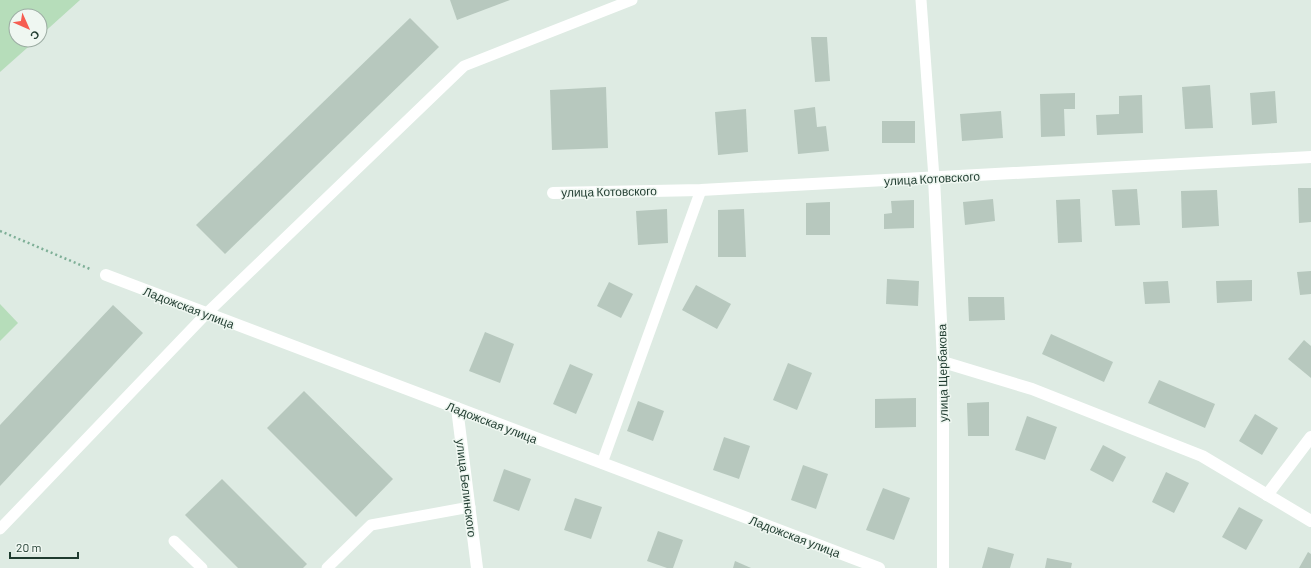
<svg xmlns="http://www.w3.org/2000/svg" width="1311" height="568" font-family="Barlow,sans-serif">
  <rect width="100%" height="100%" fill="#deebe3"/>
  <g fill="#b6ddba">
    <path d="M0,0H80L40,36V16H16V40H36L0,72Z"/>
    <path d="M0,304L18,323L0,341Z"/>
  </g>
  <g fill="#b7c8be">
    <path d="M450,0H510L457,20Z"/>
    <path d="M410,18L439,47L225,254L196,225Z"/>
    <path d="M811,37H827L830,81L815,82Z"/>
    <path d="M1210,85L1213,128L1185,129L1182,87Z"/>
    <path d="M606,87L608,148L552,150L550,90Z"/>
    <path d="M1275,91L1277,123L1252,125L1250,93Z"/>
    <path d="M1075,93V109H1064L1065,136L1041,137L1040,94Z"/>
    <path d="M1142,95L1143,133L1097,135L1096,115L1119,114V96Z"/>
    <path d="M815,107L817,127L826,126L829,151L798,154L794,110Z"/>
    <path d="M746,109L748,152L718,155L715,112Z"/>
    <path d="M1001,111L1003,138L962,141L960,114Z"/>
    <rect x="882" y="121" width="33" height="22"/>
    <path d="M1298,188H1311V222L1299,223Z"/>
    <path d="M1137,189L1140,225L1115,226L1112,190Z"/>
    <path d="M1217,190L1219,226L1182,228L1181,191Z"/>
    <path d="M993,199L995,221L965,225L963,202Z"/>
    <path d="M1080,199L1082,242L1058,243L1056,200Z"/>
    <path d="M914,200V228L884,229V214L892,213L891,201Z"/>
    <path d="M830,202V235H806V203Z"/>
    <path d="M667,209L668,243L638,245L636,211Z"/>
    <path d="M744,209L746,257H718V210Z"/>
    <path d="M1311,271V294L1300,295L1297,272Z"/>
    <path d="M887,279L919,281L918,306L886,304Z"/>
    <path d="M1252,280V301L1217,303L1216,281Z"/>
    <path d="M1168,281L1170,303L1145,304L1143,282Z"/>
    <path d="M609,282L633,294L621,318L597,306Z"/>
    <path d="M696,285L731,304L717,329L682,310Z"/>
    <path d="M968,297H1004L1005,320L969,321Z"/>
    <path d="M113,305L143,333L0,486V425Z"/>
    <path d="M485,332L514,344L500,383L469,371Z"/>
    <path d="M1051,334L1113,362L1104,382L1042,354Z"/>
    <path d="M1304,340L1311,346V378L1288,359Z"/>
    <path d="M788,363L812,373L797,410L773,400Z"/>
    <path d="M570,364L593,374L576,414L553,404Z"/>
    <path d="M1159,380L1215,404L1205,428L1148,403Z"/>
    <path d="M304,391L393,479L356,517L267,428Z"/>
    <path d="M916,398V427L875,428V399Z"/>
    <path d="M638,401L664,411L653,441L627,431Z"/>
    <path d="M989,402V436H968L967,403Z"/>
    <path d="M1255,414L1278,428L1262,455L1239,441Z"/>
    <path d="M1027,416L1057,427L1045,460L1015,450Z"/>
    <path d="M724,437L750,446L739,479L713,470Z"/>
    <path d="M1103,445L1126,457L1113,482L1090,470Z"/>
    <path d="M803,465L828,474L816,509L791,500Z"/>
    <path d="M504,469L531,479L519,511L493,501Z"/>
    <path d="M1166,472L1189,483L1174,513L1152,502Z"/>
    <path d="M222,479L307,564L303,568H238L185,515Z"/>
    <path d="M883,488L910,498L894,540L866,530Z"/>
    <path d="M575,498L602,507L591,539L564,530Z"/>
    <path d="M1239,507L1263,520L1246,550L1222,537Z"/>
    <path d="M658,531L683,540L673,568H667L647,561Z"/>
    <path d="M988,547L1014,554L1010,568H982Z"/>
    <path d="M1308,552L1311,554V568H1299Z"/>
    <path d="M1047,558L1072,563L1071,568H1045Z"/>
    <path d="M735,561L751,568H733Z"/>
  </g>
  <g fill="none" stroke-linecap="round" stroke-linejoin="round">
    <path stroke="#7eaf97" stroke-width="2.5" stroke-dasharray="2 3" stroke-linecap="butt" d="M0,231L90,269"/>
    <g stroke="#fff" stroke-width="11">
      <path d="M921,0L934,178"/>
      <path d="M602,463L701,190"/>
      <path d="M0,529L207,313L464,66L632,0"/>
      <path d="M174,541L202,568"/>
      <path d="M327,568L371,525L470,507"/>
    </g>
    <g stroke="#fff" stroke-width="12">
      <path d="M934,178L943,362V568"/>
      <path d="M553,193L701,190L1311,157"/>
      <path d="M106,275L879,568"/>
      <path d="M943,362L1032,389L1202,456L1311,521"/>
      <path d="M457,408L477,568"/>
      <path d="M1267,495L1311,437"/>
    </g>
  </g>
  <g text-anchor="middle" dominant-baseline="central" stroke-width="3" stroke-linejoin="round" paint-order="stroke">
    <g font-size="12" fill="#1f3b2f" stroke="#eff7f1">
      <text transform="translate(932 178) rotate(-3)">улица Котовского</text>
      <text transform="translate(609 191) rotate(-1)">улица Котовского</text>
      <text transform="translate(189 307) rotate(21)">Ладожская улица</text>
      <text transform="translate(942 373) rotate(-91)">улица Щербакова</text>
      <text transform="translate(492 422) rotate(21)">Ладожская улица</text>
      <text transform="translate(467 488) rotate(83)">улица Белинского</text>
      <text transform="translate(795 536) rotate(21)">Ладожская улица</text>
    </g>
  </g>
  <g transform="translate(28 28) rotate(135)"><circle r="19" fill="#eff7f1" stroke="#9caca3"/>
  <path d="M0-3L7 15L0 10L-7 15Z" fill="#f65d50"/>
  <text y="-6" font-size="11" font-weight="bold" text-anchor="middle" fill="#1f3b2f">С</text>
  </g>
  <path d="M10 552v6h68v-6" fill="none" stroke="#1f3b2f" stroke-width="2"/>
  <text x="16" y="552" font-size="12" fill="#1f3b2f" stroke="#eff7f1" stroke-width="3" paint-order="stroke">20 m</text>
</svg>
